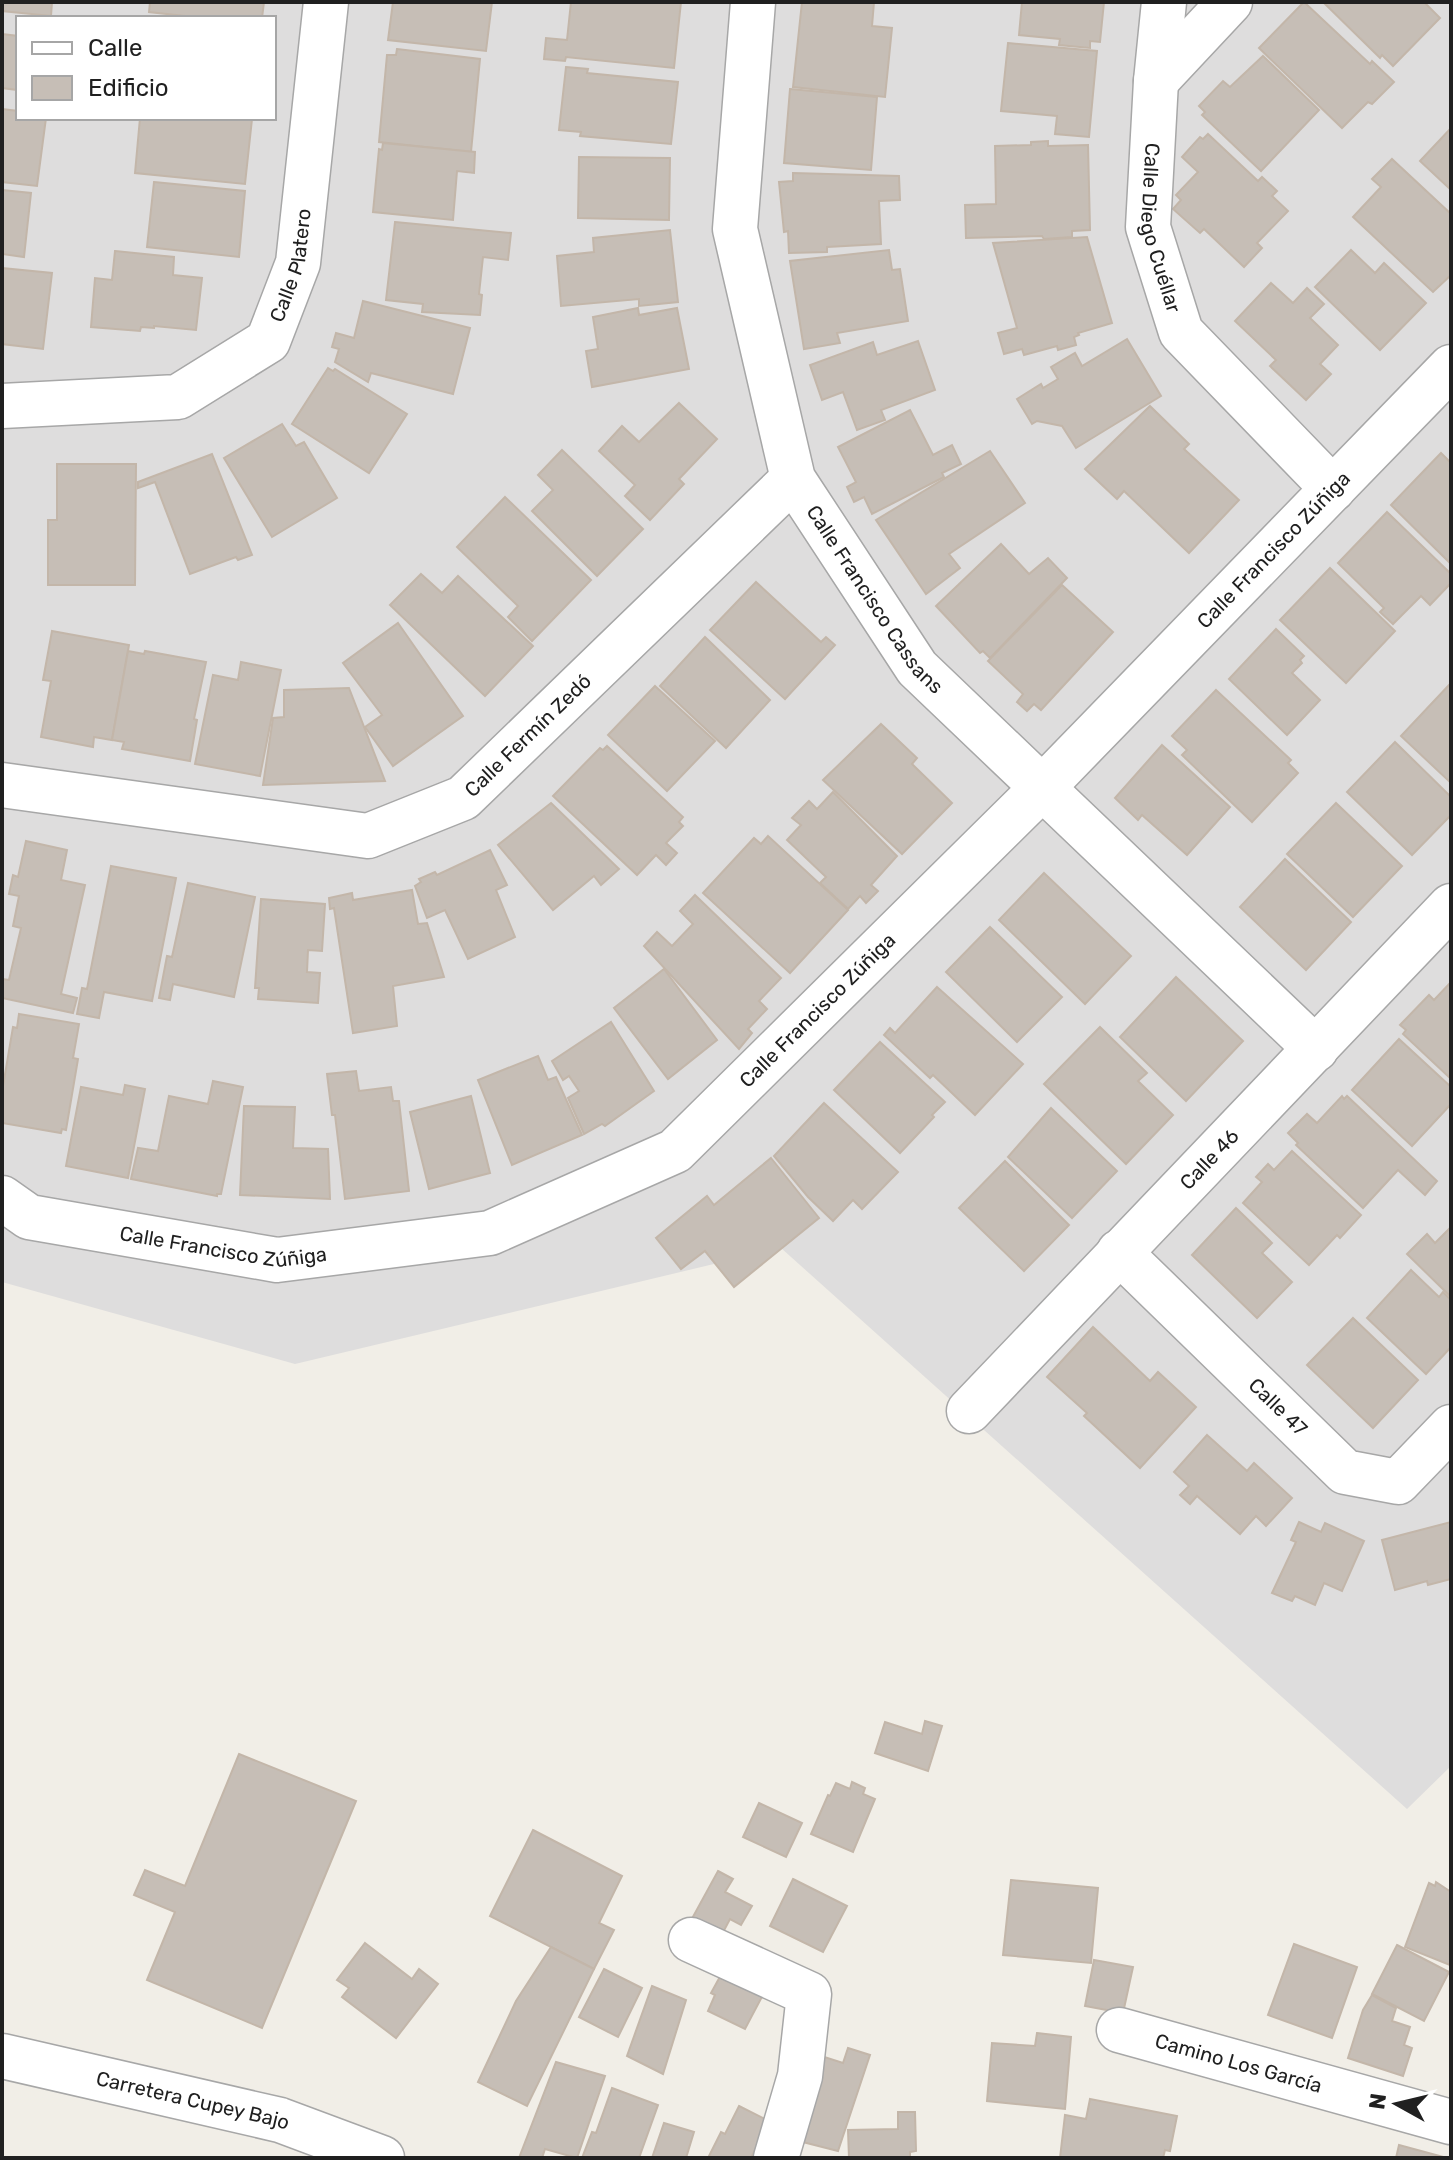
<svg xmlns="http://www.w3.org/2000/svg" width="1453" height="2160" font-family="Rubik,sans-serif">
  <rect width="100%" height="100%" fill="#f1eee7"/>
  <path fill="#dedddd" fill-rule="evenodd" d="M2,2H1451V1766L1407,1809L781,1248L295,1364L2,1282ZM18,18H274V118H18Z"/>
  <g fill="#c6beb6" stroke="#c3b6a9" stroke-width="2">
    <path d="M2,2H52L51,16L2,11Z"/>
    <path d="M150,2H264L262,18H203L149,12Z"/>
    <path d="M393,2H492L486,51L388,40Z"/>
    <path d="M571,2H681L674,68L566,57L565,61L544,59L546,38L567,40Z"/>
    <path d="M802,2H874L872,26L892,28L885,97L793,87Z"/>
    <path d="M1022,2H1104L1100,42L1090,41V48L1059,45L1060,39L1019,35Z"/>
    <path d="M1304,2L1370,64L1372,61L1394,82L1372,104L1368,102L1342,128L1259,48Z"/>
    <path d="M1323,2H1424L1440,18L1393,66L1382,55L1380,58Z"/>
    <path d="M2,34L18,36V90L2,88Z"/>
    <path d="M1008,43L1097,51L1089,137L1055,134L1057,116L1001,111Z"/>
    <path d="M397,49L480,59L471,152L379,142L387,55H396Z"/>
    <path d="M1263,56L1319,110L1261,171L1202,115L1205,112L1199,106L1223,81L1230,87Z"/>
    <path d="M566,67L588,69L587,73L678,82L671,144L580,136L581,132L559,130Z"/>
    <path d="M790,89L877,97L871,170L784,163Z"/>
    <path d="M2,109L18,111V118H46L37,186L2,182Z"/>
    <path d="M140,118L252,119L245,184L135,173Z"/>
    <path d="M1451,128V190L1420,161Z"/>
    <path d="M1208,134L1258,181L1262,177L1277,191L1272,196L1288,211L1257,243L1262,248L1244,267L1204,229L1200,233L1173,209L1181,200L1176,195L1198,172L1182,157L1200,137L1203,139Z"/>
    <path d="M1048,141V146L1088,145L1090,230L1072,231V237L1044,239L1042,236L966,238L965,205L996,204L995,146L1031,145V142Z"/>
    <path d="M383,143L475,152L474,173L457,171L453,220L373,212L379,149L382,150Z"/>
    <path d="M579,157L670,158L669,220L578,218Z"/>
    <path d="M1392,159L1451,214V275L1433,292L1353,217L1381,187L1372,179Z"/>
    <path d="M793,173L899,176L900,200L879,201L881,244L827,247V252L789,253L788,231L784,232L779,182L793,181Z"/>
    <path d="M154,182L245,191L239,257L147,247Z"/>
    <path d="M2,190L31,193L24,257L2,254Z"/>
    <path d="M395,222L511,233L508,260L483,257L479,294L482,295L480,315L422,312L423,304L386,300Z"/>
    <path d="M670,230L678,302L639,306V299L561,306L557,256L594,252L593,238Z"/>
    <path d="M1087,237L1112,323L1078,333L1079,335L1074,337L1076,345L1058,350L1057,346L1024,355L1022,349L1004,354L998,333L1017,328L993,243Z"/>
    <path d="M889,250L892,270L900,269L908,321L837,333L840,343L804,349L790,261Z"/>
    <path d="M1351,250L1375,273L1384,263L1426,303L1380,350L1315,287Z"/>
    <path d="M115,251L174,257L173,275L202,278L196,330L154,326V328L141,327L140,331L91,327L95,278L112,280Z"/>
    <path d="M2,268L52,273L43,349L2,344Z"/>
    <path d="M1271,283L1293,303L1307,288L1324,304L1310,318L1338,345L1320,364L1331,374L1306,400L1270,366L1276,360L1235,321Z"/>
    <path d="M363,301L470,328L453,394L371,373L368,382L335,362L339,349L332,347L336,333L354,338Z"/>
    <path d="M638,308L639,315L677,308L689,369L592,387L586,351L598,349L593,317Z"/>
    <path d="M1127,339L1161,396L1076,448L1062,426L1037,421L1032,424L1017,399L1041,384L1043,388L1058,379L1051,367L1075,353L1082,366Z"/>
    <path d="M918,341L935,390L881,410L885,420L857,430L843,392L822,400L810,365L873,342L877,355Z"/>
    <path d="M328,368L333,371L335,369L407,414L369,473L292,424Z"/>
    <path d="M679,403L717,439L679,479L684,484L650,520L625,496L635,485L599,451L622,426L639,442Z"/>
    <path d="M1150,406L1189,444L1184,449L1239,500L1189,553L1124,491L1117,499L1085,469Z"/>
    <path d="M910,410L933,455L952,445L961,464L942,473L944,477L872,514L864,497L854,502L847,487L856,482L838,447Z"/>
    <path d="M282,424L296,446L304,442L337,498L272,537L224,458Z"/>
    <path d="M562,450L643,529L597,576L532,511L553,490L538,475Z"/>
    <path d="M990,451L1025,503L949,554L960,568L926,594L876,520Z"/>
    <path d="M1441,453L1451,463V564L1391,505Z"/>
    <path d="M212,454L252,555L238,560L236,557L190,574L155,482L138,488V482Z"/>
    <path d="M57,464H136L135,585H48V520H57Z"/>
    <path d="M505,497L591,580L532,641L508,617L518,606L457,547Z"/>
    <path d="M1387,512L1451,574V583L1430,605L1421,596L1393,624L1380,612L1384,608L1338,563Z"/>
    <path d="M1001,544L1029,574L1048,558L1067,578L990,658L983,651L980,653L936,606Z"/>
    <path d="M1330,568L1395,631L1346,683L1280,620Z"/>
    <path d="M421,574L442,593L458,576L533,646L485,696L390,605Z"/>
    <path d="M756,582L821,642L826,637L835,645L785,699L710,630Z"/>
    <path d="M1062,585L1113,632L1041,710L1034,704L1027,711L1017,702L1023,694L988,661Z"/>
    <path d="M398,623L463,716L393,766L365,727L382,715L343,663Z"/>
    <path d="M1276,629L1304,656L1300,660L1302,663L1292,673L1320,700L1287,735L1229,679Z"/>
    <path d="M52,631L129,645L112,740L94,737L93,747L41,737L51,681L43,680Z"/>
    <path d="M705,637L770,700L726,748L660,686Z"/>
    <path d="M128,651L144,654L145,651L206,662L194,719L197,720L190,761L122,749L124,742L112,740Z"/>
    <path d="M241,662L281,670L260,776L195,764L213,675L238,680Z"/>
    <path d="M1450,684L1451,685V783L1401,736Z"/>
    <path d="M655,686L715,741L667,791L608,735Z"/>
    <path d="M349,688L385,781L263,785L273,718L284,717V690Z"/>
    <path d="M1216,690L1291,760L1288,763L1298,773L1252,822L1182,755L1187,750L1172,736Z"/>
    <path d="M881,724L917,758L912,764L952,803L902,854L823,780Z"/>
    <path d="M1395,742L1451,797V815L1412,855L1347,792Z"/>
    <path d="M1162,745L1230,807L1187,855L1142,815L1138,820L1115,798Z"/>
    <path d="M607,746L683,817L679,822L683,826L666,843L677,853L666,865L656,855L637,875L553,796L600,748L603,750Z"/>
    <path d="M833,792L897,856L871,885L878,891L866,903L860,896L848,909L820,883L826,877L787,840L801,825L792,818L809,801L817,809Z"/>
    <path d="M551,803L619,869L601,885L594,876L553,910L498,845Z"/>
    <path d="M1336,803L1402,866L1353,917L1287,854Z"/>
    <path d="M768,836L848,910L790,973L703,893L754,838L761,844Z"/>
    <path d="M26,841L67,850L61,880L85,885L61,994L77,998L73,1013L2,998V979L9,980L21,928L13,926L19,896L9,894L13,875L18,877Z"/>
    <path d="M490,850L507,885L496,890L515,937L468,959L445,910L427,918L415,886L421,882L419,879L435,872L437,875Z"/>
    <path d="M1285,859L1351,922L1306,970L1240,907Z"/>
    <path d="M111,866L176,878L152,1001L104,992L99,1018L77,1014L82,988L87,989Z"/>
    <path d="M1044,873L1131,956L1085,1004L999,920Z"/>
    <path d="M188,883L255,897L234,997L173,984L170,1000L159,998L167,956L172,957Z"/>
    <path d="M412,890L418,924L427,923L444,977L393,986L397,1026L353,1033L334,908L330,909L329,898L352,893L353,900Z"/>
    <path d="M695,895L781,978L759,1001L767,1009L748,1029L752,1033L739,1049L644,946L657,932L672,946L693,924L680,911Z"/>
    <path d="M261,899L325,904L322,951L308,950L307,972L320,973L318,1003L258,999L259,988H255Z"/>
    <path d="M990,927L1062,997L1017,1042L946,972Z"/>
    <path d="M664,969L717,1040L668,1079L614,1008Z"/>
    <path d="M1176,977L1243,1041L1186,1101L1120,1037Z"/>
    <path d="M1451,982V1079L1403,1034L1406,1030L1400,1025L1429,995L1434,1000Z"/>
    <path d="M937,987L1023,1064L975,1115L933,1075L930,1078L884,1035L890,1028L895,1033Z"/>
    <path d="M19,1014L79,1024L73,1058L78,1059L66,1130L62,1129L61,1133L2,1123V1092L13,1027L17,1028Z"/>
    <path d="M611,1022L654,1091L605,1126L602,1124L584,1134L568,1098L579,1091L569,1076L563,1080L552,1061Z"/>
    <path d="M1100,1027L1147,1073L1138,1081L1173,1115L1126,1164L1044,1084Z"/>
    <path d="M1399,1039L1451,1087V1104L1412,1146L1352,1090Z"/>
    <path d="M880,1042L945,1102L932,1115L934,1117L900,1153L834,1090Z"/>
    <path d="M538,1056L548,1080L556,1077L582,1135L512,1165L478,1080Z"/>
    <path d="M356,1071L359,1091L391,1087L393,1101H399L409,1191L345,1199L335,1115H332L327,1074Z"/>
    <path d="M213,1081L243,1087L221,1194H217V1196L131,1179L138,1148L158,1151L169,1096L208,1104Z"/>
    <path d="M125,1085L145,1089L128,1178L66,1166L81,1087L123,1095Z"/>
    <path d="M471,1096L490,1173L429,1189L410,1112Z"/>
    <path d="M1342,1096L1344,1099L1347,1096L1437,1181L1425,1195L1398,1170L1363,1208L1296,1145L1298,1143L1288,1133L1307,1114L1317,1123Z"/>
    <path d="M824,1103L898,1172L862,1209L853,1200L833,1221L808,1197L774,1156Z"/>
    <path d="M244,1106L295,1107L293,1148L328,1149L330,1199L240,1195Z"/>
    <path d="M1051,1108L1117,1171L1072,1218L1008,1157Z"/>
    <path d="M1292,1151L1361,1215L1340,1238L1337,1235L1309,1265L1243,1203L1262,1182L1256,1177L1268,1164L1274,1170Z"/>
    <path d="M771,1158L819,1218L734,1287L705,1251L681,1269L656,1238L707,1196L714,1205Z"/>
    <path d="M1005,1161L1069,1225L1024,1271L959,1208Z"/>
    <path d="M1236,1208L1272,1243L1262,1253L1292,1282L1257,1318L1192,1255Z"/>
    <path d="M1451,1227V1297L1407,1254L1427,1234L1435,1243Z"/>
    <path d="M1411,1270L1439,1297L1443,1292L1451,1300V1347L1426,1374L1367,1318Z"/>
    <path d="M1353,1318L1418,1380L1373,1428L1307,1365Z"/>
    <path d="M1093,1327L1150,1381L1158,1372L1196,1407L1140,1468L1084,1416L1087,1413L1047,1377Z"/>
    <path d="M1207,1435L1247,1471L1254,1463L1292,1498L1266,1526L1256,1516L1240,1534L1197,1496L1190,1504L1180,1495L1189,1486L1174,1472Z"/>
    <path d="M1299,1522L1321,1532L1325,1523L1364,1541L1342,1591L1324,1583L1315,1605L1295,1596L1292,1601L1272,1593L1296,1542L1291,1540Z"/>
    <path d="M1451,1522V1579L1428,1585L1427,1581L1395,1590L1382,1540Z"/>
    <path d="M925,1721L942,1726L928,1771L875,1753L885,1722L922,1734Z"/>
    <path d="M239,1754L356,1801L262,2028L147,1980L175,1912L134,1895L145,1870L185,1886Z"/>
    <path d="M852,1782L865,1788L863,1794L875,1799L853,1852L811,1834L828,1795L830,1796L836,1783L850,1789Z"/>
    <path d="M759,1803L802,1823L786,1857L743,1837Z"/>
    <path d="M533,1830L622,1876L599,1923L614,1930L594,1969L490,1916Z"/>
    <path d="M718,1871L733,1879L725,1892L752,1906L741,1925L730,1919L719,1940L689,1924Z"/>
    <path d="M793,1879L847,1906L823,1952L770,1926Z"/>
    <path d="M1011,1880L1098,1888L1091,1963L1003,1955Z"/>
    <path d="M1436,1882L1451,1892L1450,1965L1405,1947L1429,1883L1435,1886Z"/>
    <path d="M365,1943L412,1979L419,1969L438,1984L396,2038L342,1997L349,1988L337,1980Z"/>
    <path d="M1294,1944L1357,1967L1332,2038L1268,2015Z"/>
    <path d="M1397,1945L1449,1972L1424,2021L1372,1994Z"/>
    <path d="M551,1947L594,1969L527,2106L478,2082L516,2001Z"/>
    <path d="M1094,1960L1133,1967L1123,2013L1085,2006Z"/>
    <path d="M604,1969L642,1988L618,2037L579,2017Z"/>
    <path d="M722,1973L766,1989L745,2029L708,2011L715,1995L711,1993Z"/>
    <path d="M652,1986L686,2000L663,2074L627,2056Z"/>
    <path d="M1372,1995L1396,2008L1392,2021L1410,2027L1404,2045L1412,2048L1403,2076L1348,2058L1363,2010Z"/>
    <path d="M1037,2033L1071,2037L1065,2109L987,2101L992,2043L1035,2046Z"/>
    <path d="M848,2048L870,2055L838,2151L787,2138L815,2054L843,2063Z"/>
    <path d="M556,2062L605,2076L577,2158L545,2149L542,2158H519Z"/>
    <path d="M612,2088L658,2105L639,2158H582L592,2132L596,2133Z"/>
    <path d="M1090,2099L1177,2116L1170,2151L1165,2150L1163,2158H1060L1065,2115L1086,2119Z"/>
    <path d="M739,2106L769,2121L751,2158H708L721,2132L725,2134Z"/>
    <path d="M898,2112H915L916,2151L910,2152V2158H849L848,2130L898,2129Z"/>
    <path d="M664,2123L694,2132L686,2158H652Z"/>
    <path d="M1399,2145L1447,2158H1396Z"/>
  </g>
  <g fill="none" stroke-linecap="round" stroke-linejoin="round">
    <defs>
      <g id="minor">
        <path id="s1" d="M753,2L735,229L793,479L917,668L1316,1049"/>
        <path id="s2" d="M1164,2L1156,81L1148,227L1181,332L1333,489"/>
        <path d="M1156,81L1230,2"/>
        <path id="s3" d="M2,406L178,397L268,341L298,263L326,2"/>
        <path id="s4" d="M2,785L368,836L463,798L793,479"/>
        <path id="s5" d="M2,1198L29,1217L277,1260L490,1233L675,1151L1042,788L1451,367"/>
        <path id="s6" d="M1119,1252L1345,1472L1398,1482L1451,1427"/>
        <path id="s7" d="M969,1411L1451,906"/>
        <path d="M691,1940L809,1994L800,2076L776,2158"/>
        <path id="s8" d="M1119,2030L1451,2122"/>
        <path id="s9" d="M2,2056L280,2120L382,2158"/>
      </g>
    </defs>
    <use href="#minor" stroke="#a7a7a7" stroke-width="47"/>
    <use href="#minor" stroke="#fff" stroke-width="44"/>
  </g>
  <g text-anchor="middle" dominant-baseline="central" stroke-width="8" stroke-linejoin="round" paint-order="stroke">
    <g font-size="20" fill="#202020" stroke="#fff">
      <text stroke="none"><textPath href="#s2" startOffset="228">Calle Diego Cuéllar</textPath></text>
      <text stroke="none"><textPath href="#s3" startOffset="362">Calle Platero</textPath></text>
      <text stroke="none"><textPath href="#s5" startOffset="1550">Calle Francisco Zúñiga</textPath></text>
      <text stroke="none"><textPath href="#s1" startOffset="630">Calle Francisco Cassans</textPath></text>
      <text stroke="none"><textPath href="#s4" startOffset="562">Calle Fermín Zedó</textPath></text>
      <text stroke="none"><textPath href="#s5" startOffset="902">Calle Francisco Zúñiga</textPath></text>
      <text stroke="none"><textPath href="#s7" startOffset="348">Calle 46</textPath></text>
      <text stroke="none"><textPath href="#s5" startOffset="230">Calle Francisco Zúñiga</textPath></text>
      <text stroke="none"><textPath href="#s6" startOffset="222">Calle 47</textPath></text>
      <text stroke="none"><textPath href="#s8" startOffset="124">Camino Los García</textPath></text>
      <text stroke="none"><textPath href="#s9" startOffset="196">Carretera Cupey Bajo</textPath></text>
    </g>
  </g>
  <rect width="1453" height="2160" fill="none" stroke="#202020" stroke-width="8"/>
  <rect x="16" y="16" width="260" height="104" fill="#ffffff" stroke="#a6a6a6" stroke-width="2"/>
  <rect x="32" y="42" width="40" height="12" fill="#ffffff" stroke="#a6a6a6" stroke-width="2"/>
  <text x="88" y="56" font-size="24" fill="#202020">Calle</text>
  <rect x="32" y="76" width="40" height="24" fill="#c6beb6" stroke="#a6a6a6" stroke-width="2"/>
  <text x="88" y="96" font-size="24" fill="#202020">Edificio</text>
  <g transform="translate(1397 2104) rotate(278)" stroke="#ffffff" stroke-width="6" paint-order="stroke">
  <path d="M0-6L14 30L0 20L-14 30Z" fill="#202020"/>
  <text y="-12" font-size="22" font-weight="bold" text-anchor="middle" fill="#202020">N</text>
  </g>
</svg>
